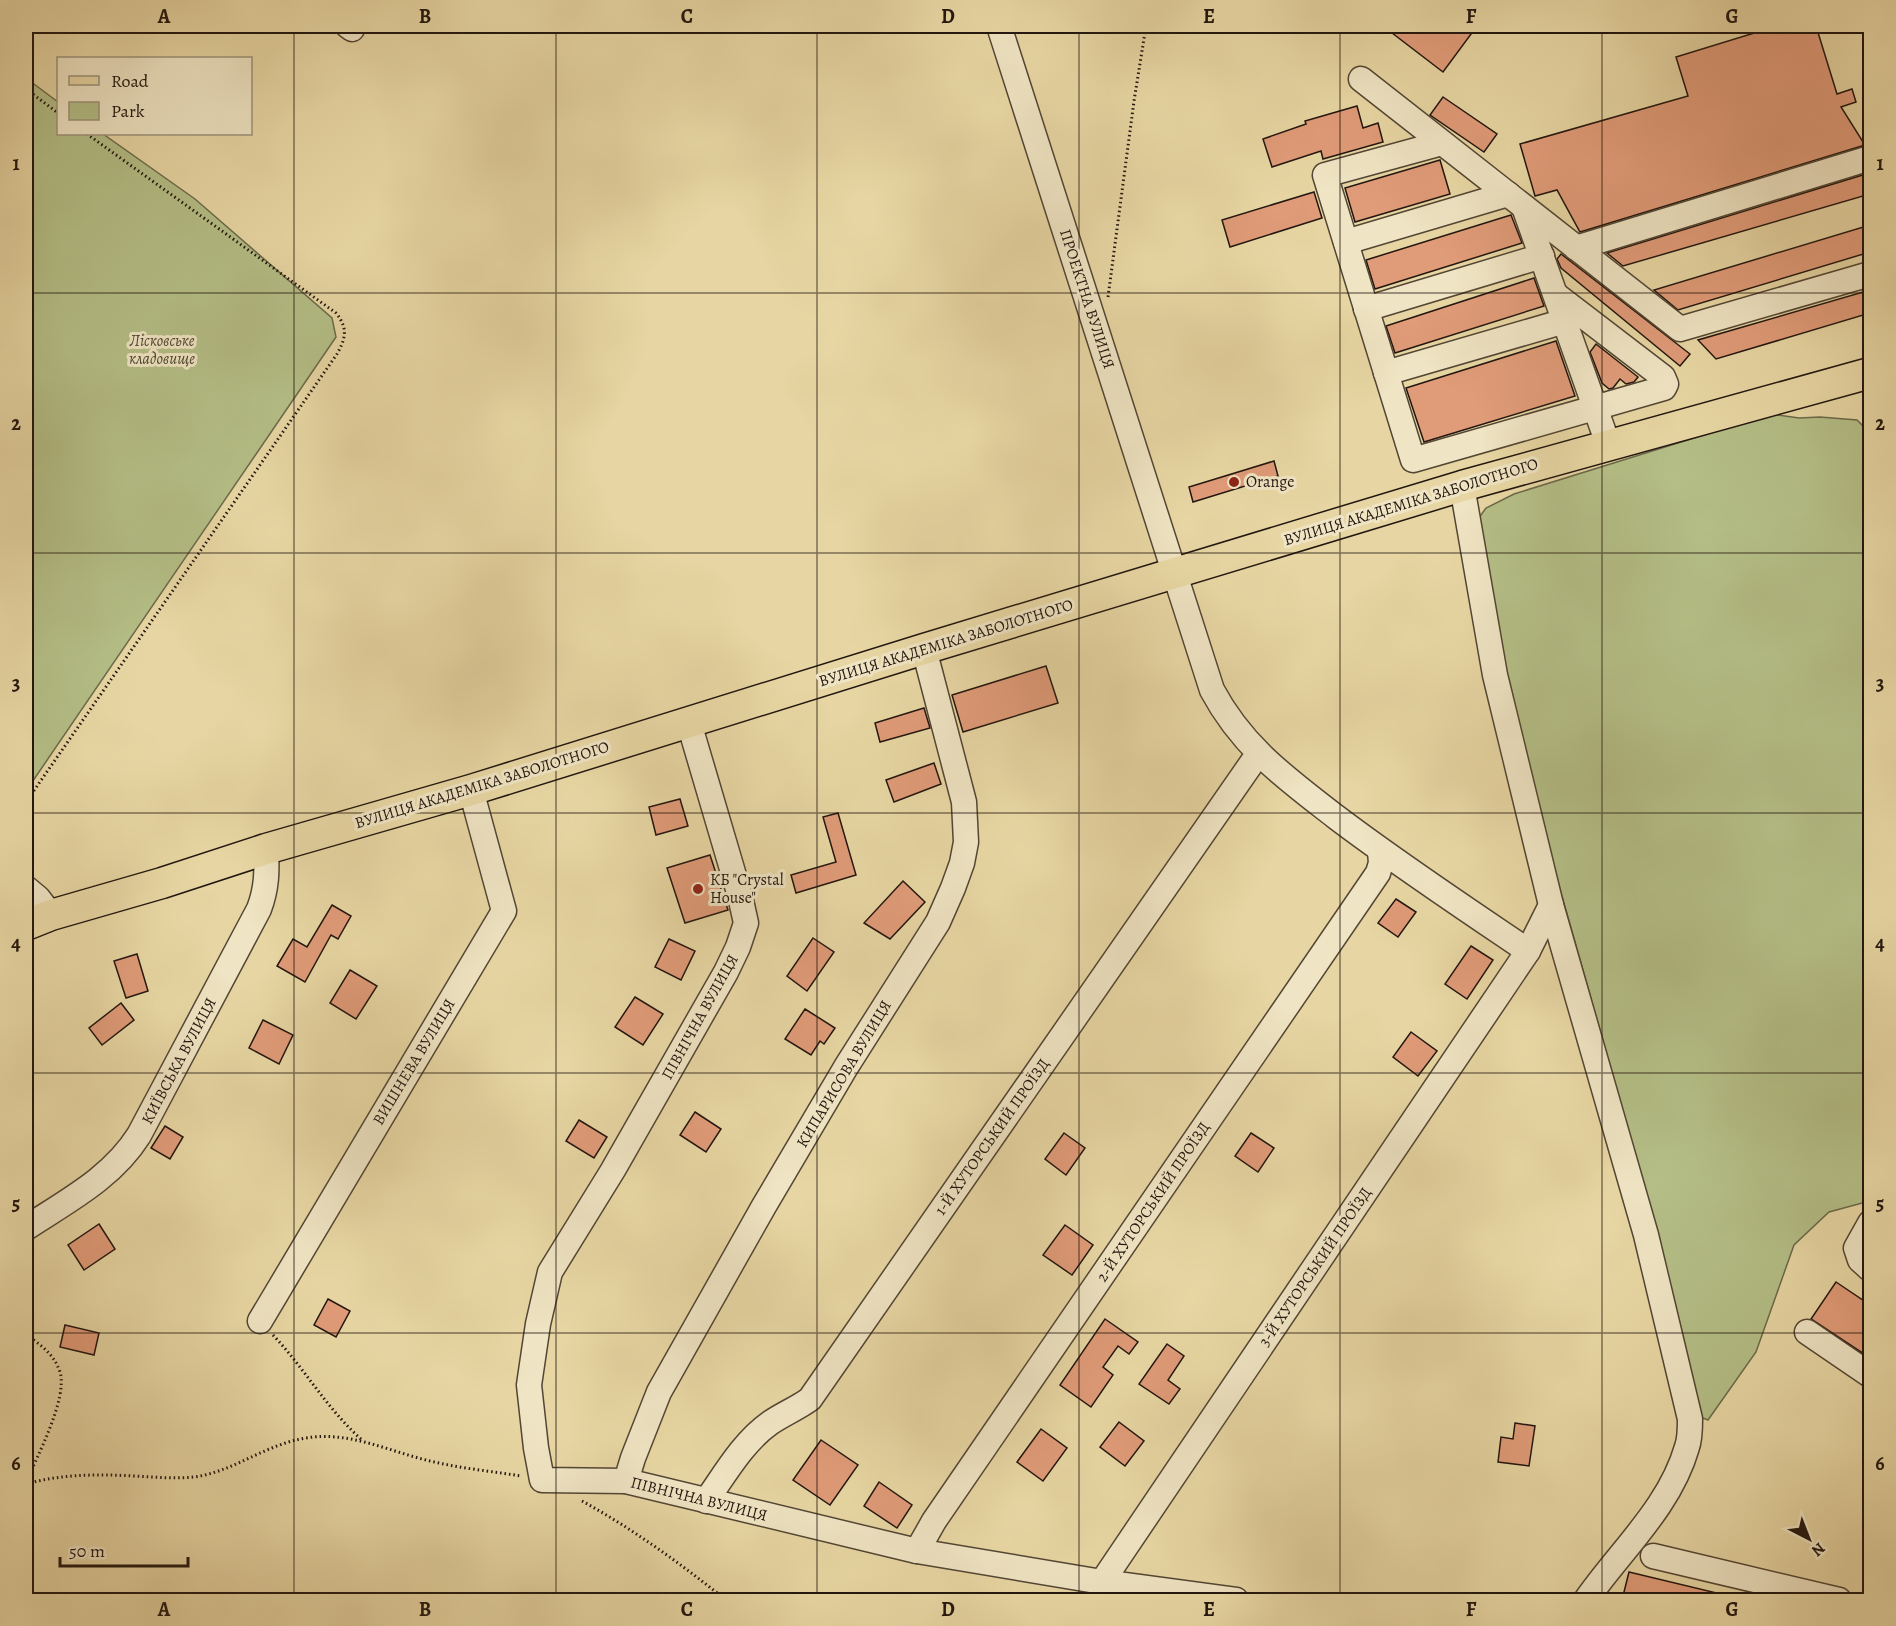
<svg xmlns="http://www.w3.org/2000/svg" width="1896" height="1626" font-family="Alegreya,serif">
  <rect width="100%" height="100%" fill="#e7d6a3"/>
  <filter id="stains"><feTurbulence type="fractalNoise" baseFrequency=".00333" numOctaves="4"/><feColorMatrix values="0 0 0 0 .2 0 0 0 0 .09 0 0 0 0 .02 0 0 0 .5 -.17"/></filter>
  <radialGradient id="worn" r=".72"><stop offset=".6" stop-color="#630" stop-opacity="0"/><stop offset="1" stop-color="#630" stop-opacity=".3"/></radialGradient>
  <g fill="#b4be86" stroke="#6b6a4a" stroke-width="1.5">
    <path d="M26,78L58,102V134H103L195,199L332,318L336,337L26,791Z"/>
    <path d="M1771,414L1799,418L1820,417L1857,420L1870,433V1201L1829,1212L1794,1245L1756,1352L1708,1420L1698,1416L1637,1161L1560,889L1543,846L1503,676L1478,519L1486,508L1514,494Z"/>
  </g>
  <g fill="#e09b78" stroke="#22160f" stroke-width="1.5">
    <path d="M1383,26H1477L1443,72Z"/>
    <path d="M1777,26H1816L1837,94L1852,89L1856,102L1841,107L1865,145L1580,232L1557,190L1535,196L1520,144L1688,96L1676,57Z"/>
    <path d="M1443,97L1497,134L1484,152L1430,115Z"/>
    <path d="M1357,106L1363,128L1378,123L1383,142L1323,159L1321,151L1272,167L1263,139L1306,124L1305,121Z"/>
    <path d="M1440,160L1450,194L1355,222L1345,188Z"/>
    <path d="M1866,174L1870,180V194L1623,266L1607,253Z"/>
    <path d="M1314,192L1322,218L1230,247L1222,220Z"/>
    <path d="M1511,215L1522,243L1375,289L1366,260Z"/>
    <path d="M1870,225V252L1678,310L1654,290Z"/>
    <path d="M1561,254L1690,354L1680,366L1561,268L1557,259Z"/>
    <path d="M1534,278L1544,306L1395,353L1386,326Z"/>
    <path d="M1870,290V313L1716,359L1698,340Z"/>
    <path d="M1556,341L1575,396L1424,442L1406,388Z"/>
    <path d="M1596,344L1638,377L1634,382L1626,384L1620,379L1613,388L1609,389L1602,383L1590,352Z"/>
    <path d="M1274,461L1278,476L1193,502L1189,487Z"/>
    <path d="M1046,666L1058,703L963,732L952,695Z"/>
    <path d="M924,708L930,728L880,742L875,723Z"/>
    <path d="M934,763L941,784L894,802L886,780Z"/>
    <path d="M680,799L688,826L656,835L649,807Z"/>
    <path d="M838,813L856,875L796,893L791,875L836,862L823,817Z"/>
    <path d="M710,855L728,910L685,923L667,868Z"/>
    <path d="M903,881L925,902L890,939L864,923Z"/>
    <path d="M1396,899L1416,912L1398,937L1378,923Z"/>
    <path d="M332,905L351,916L338,939L331,935L305,982L277,966L293,939L307,947Z"/>
    <path d="M813,938L834,952L807,991L787,976Z"/>
    <path d="M669,939L695,951L681,980L655,967Z"/>
    <path d="M1471,946L1493,960L1467,999L1445,984Z"/>
    <path d="M137,954L148,991L126,998L114,961Z"/>
    <path d="M350,970L377,986L356,1019L330,1003Z"/>
    <path d="M635,997L663,1014L643,1045L615,1027Z"/>
    <path d="M121,1003L134,1020L102,1045L89,1028Z"/>
    <path d="M805,1009L835,1028L824,1044L820,1041L811,1055L785,1039Z"/>
    <path d="M263,1020L293,1035L279,1064L249,1048Z"/>
    <path d="M1411,1032L1437,1051L1418,1076L1393,1057Z"/>
    <path d="M695,1112L721,1129L706,1152L680,1135Z"/>
    <path d="M579,1120L607,1137L594,1158L566,1141Z"/>
    <path d="M165,1126L183,1137L170,1159L151,1148Z"/>
    <path d="M1064,1133L1085,1148L1066,1175L1045,1159Z"/>
    <path d="M1251,1133L1274,1148L1258,1172L1235,1156Z"/>
    <path d="M99,1224L115,1249L84,1270L68,1245Z"/>
    <path d="M1065,1225L1093,1245L1072,1275L1043,1255Z"/>
    <path d="M1836,1282L1870,1305V1358L1811,1319Z"/>
    <path d="M328,1299L350,1311L336,1337L314,1325Z"/>
    <path d="M1105,1319L1138,1342L1129,1354L1118,1346L1103,1367L1113,1375L1091,1407L1060,1385Z"/>
    <path d="M65,1325L99,1333L94,1355L60,1347Z"/>
    <path d="M1167,1344L1184,1356L1168,1380L1180,1389L1169,1404L1139,1384Z"/>
    <path d="M1119,1422L1144,1441L1125,1466L1100,1447Z"/>
    <path d="M1515,1423L1535,1426L1529,1466L1498,1462L1501,1437L1513,1439Z"/>
    <path d="M1041,1429L1067,1448L1043,1481L1017,1462Z"/>
    <path d="M821,1440L858,1465L830,1505L793,1480Z"/>
    <path d="M879,1482L912,1505L897,1528L864,1506Z"/>
    <path d="M1629,1572L1725,1595L1724,1600H1622Z"/>
  </g>
  <g fill="none" stroke-linecap="round" stroke-linejoin="round">
    <defs>
      <g id="minor">
        <path d="M348,26L352,29"/>
        <path d="M999,26L1212,690C1243,748 1286,778 1336,817C1398,864 1463,907 1528,951"/>
        <path d="M1361,79L1680,329L1870,274"/>
        <path d="M1442,143L1325,175L1413,460L1664,388L1666,384L1663,377L1556,295"/>
        <path d="M1524,207L1608,444"/>
        <path d="M1346,242L1508,194"/>
        <path d="M1576,248L1870,158"/>
        <path d="M1366,309L1542,256"/>
        <path d="M1386,373L1565,321"/>
        <path d="M1462,486L1495,675L1551,905L1646,1235L1690,1419C1690,1428 1690,1439 1687,1447C1670,1507 1620,1551 1586,1600"/>
        <path d="M689,723L740,896L746,923L738,947L726,972L613,1170L550,1272L538,1324L529,1385L536,1448L542,1480L626,1481L917,1551L1102,1582L1236,1600"/>
        <path d="M26,888L38,898L51,915"/>
        <path d="M1870,1223L1856,1248L1860,1260L1870,1269"/>
        <path d="M26,1228C67,1201 112,1178 139,1135L259,909C267,888 267,871 266,849"/>
        <path d="M260,1321L504,911L471,790"/>
        <path d="M1807,1332L1870,1375"/>
        <path d="M626,1481L633,1458L659,1392L764,1206L846,1067L938,922L953,888L962,863L966,842L964,802L924,649"/>
        <path d="M706,1501C725,1474 743,1442 770,1423C783,1414 798,1408 810,1399L1258,754"/>
        <path d="M917,1551L934,1521L1378,873L1381,863L1380,851"/>
        <path d="M1653,1556L1839,1600"/>
        <path d="M1102,1582L1528,951L1551,905"/>
      </g>
      <path id="major" d="M26,925L51,915L162,883L266,849L471,790L924,649L1462,486L1870,373"/>
    </defs>
    <use href="#minor" stroke="#534634" stroke-width="27"/>
    <use href="#major" stroke="#22160f" stroke-width="33"/>
    <g stroke="#22160f" stroke-width="3" stroke-dasharray="1.5 3" stroke-linecap="butt">
      <path d="M26,89L58,113"/>
      <path d="M1108,297L1134,101L1146,26"/>
      <path d="M26,802L337,354C346,338 348,328 336,313L87,134"/>
      <path d="M26,1335C40,1344 54,1354 60,1372C68,1398 37,1457 26,1482"/>
      <path d="M273,1335C305,1369 327,1409 362,1440"/>
      <path d="M26,1484C62,1474 97,1474 134,1476C154,1477 174,1479 194,1477C233,1472 266,1444 306,1438C348,1431 386,1450 426,1460C457,1468 490,1471 521,1476"/>
      <path d="M582,1501C633,1529 681,1564 726,1600"/>
    </g>
    <use href="#minor" stroke="#efe4c3" stroke-width="24"/>
    <use href="#major" stroke="#e7d6a3" stroke-width="30"/>
  </g>
  <path fill="none" stroke="#22160f" stroke-width="1.5" stroke-opacity="0.55" d="M294,26V1600M556,26V1600M817,26V1600M1079,26V1600M1340,26V1600M1602,26V1600M26,293H1870M26,553H1870M26,813H1870M26,1073H1870M26,1333H1870"/>
  <g fill="#8f2418" stroke="#efe4c3" stroke-width="2">
    <circle cx="1234" cy="482" r="6"/>
    <circle cx="698" cy="889" r="6"/>
  </g>
  <g text-anchor="middle" dominant-baseline="central" stroke-width="6" stroke-linejoin="round" paint-order="stroke">
    <g font-size="16" fill="#22160f" stroke="#efe4c3">
      <text transform="translate(1087 299) rotate(72)">ПРОЕКТНА ВУЛИЦЯ</text>
      <text transform="translate(1411 502) rotate(-17)">ВУЛИЦЯ АКАДЕМІКА ЗАБОЛОТНОГО</text>
      <text transform="translate(946 643) rotate(-17)">ВУЛИЦЯ АКАДЕМІКА ЗАБОЛОТНОГО</text>
      <text transform="translate(482 785) rotate(-17)">ВУЛИЦЯ АКАДЕМІКА ЗАБОЛОТНОГО</text>
      <text transform="translate(700 1017) rotate(-61)">ПІВНІЧНА ВУЛИЦЯ</text>
      <text transform="translate(179 1061) rotate(-62)">КИЇВСЬКА ВУЛИЦЯ</text>
      <text transform="translate(414 1062) rotate(-59)">ВИШНЕВА ВУЛИЦЯ</text>
      <text transform="translate(844 1074) rotate(-59)">КИПАРИСОВА ВУЛИЦЯ</text>
      <text transform="translate(992 1137) rotate(-55)">1-Й ХУТОРСЬКИЙ ПРОЇЗД</text>
      <text transform="translate(1153 1202) rotate(-56)">2-Й ХУТОРСЬКИЙ ПРОЇЗД</text>
      <text transform="translate(1315 1267) rotate(-56)">3-Й ХУТОРСЬКИЙ ПРОЇЗД</text>
      <text transform="translate(699 1499) rotate(14)">ПІВНІЧНА ВУЛИЦЯ</text>
    </g>
    <g font-size="16" font-style="italic" fill="#4e4833" stroke="#efe4c3">
      <text x="162" y="341">Лісковське<tspan x="162" dy="18">кладовище</tspan></text>
    </g>
    <g font-size="16" fill="#22160f" stroke="#efe4c3" text-anchor="start">
      <text x="1246" y="482">Orange</text>
      <text x="710" y="880">КБ "Crystal<tspan x="710" dy="18">House"</tspan></text>
    </g>
  </g>
  <rect width="1896" height="1626" fill="none" stroke="#e7d6a3" stroke-width="66"/>
  <rect x="57" y="57" width="195" height="78" fill="#efe4c3" stroke="#9d927b" stroke-width="1.5"/>
  <rect x="69" y="76" width="30" height="9" fill="#e7d6a3" stroke="#9d927b" stroke-width="1.5"/>
  <text x="111" y="87" font-size="18" fill="#22160f">Road</text>
  <rect x="69" y="102" width="30" height="18" fill="#b4be86" stroke="#9d927b" stroke-width="1.5"/>
  <text x="111" y="117" font-size="18" fill="#22160f">Park</text>
  <g transform="translate(1809 1539) rotate(138)" stroke="#efe4c3" stroke-width="4.5" paint-order="stroke">
  <path d="M0-4.5L10 22L0 15L-10 22Z" fill="#22160f"/>
  <text y="-9" font-size="16" font-weight="bold" text-anchor="middle" fill="#22160f">N</text>
  </g>
  <path d="M60 1557v9h128v-9" fill="none" stroke="#22160f" stroke-width="3"/>
  <text x="69" y="1557" font-size="18" fill="#22160f" stroke="#efe4c3" stroke-width="4.5" paint-order="stroke">50 m</text>
  <rect x="33" y="33" width="1830" height="1560" fill="none" stroke="#22160f" stroke-width="2"/>
  <g font-size="20" text-anchor="middle" font-weight="bold" fill="#22160f">
    <text x="164" y="23">A</text>
    <text x="425" y="23">B</text>
    <text x="687" y="23">C</text>
    <text x="948" y="23">D</text>
    <text x="1209" y="23">E</text>
    <text x="1471" y="23">F</text>
    <text x="1732" y="23">G</text>
    <text x="16" y="170">1</text>
    <text x="1880" y="170">1</text>
    <text x="16" y="430">2</text>
    <text x="1880" y="430">2</text>
    <text x="16" y="690">3</text>
    <text x="1880" y="690">3</text>
    <text x="16" y="950">4</text>
    <text x="1880" y="950">4</text>
    <text x="16" y="1210">5</text>
    <text x="1880" y="1210">5</text>
    <text x="16" y="1470">6</text>
    <text x="1880" y="1470">6</text>
    <text x="164" y="1616">A</text>
    <text x="425" y="1616">B</text>
    <text x="687" y="1616">C</text>
    <text x="948" y="1616">D</text>
    <text x="1209" y="1616">E</text>
    <text x="1471" y="1616">F</text>
    <text x="1732" y="1616">G</text>
  </g>
  <rect width="100%" height="100%" filter="url(#stains)"/>
  <rect width="100%" height="100%" fill="url(#worn)"/>
</svg>
